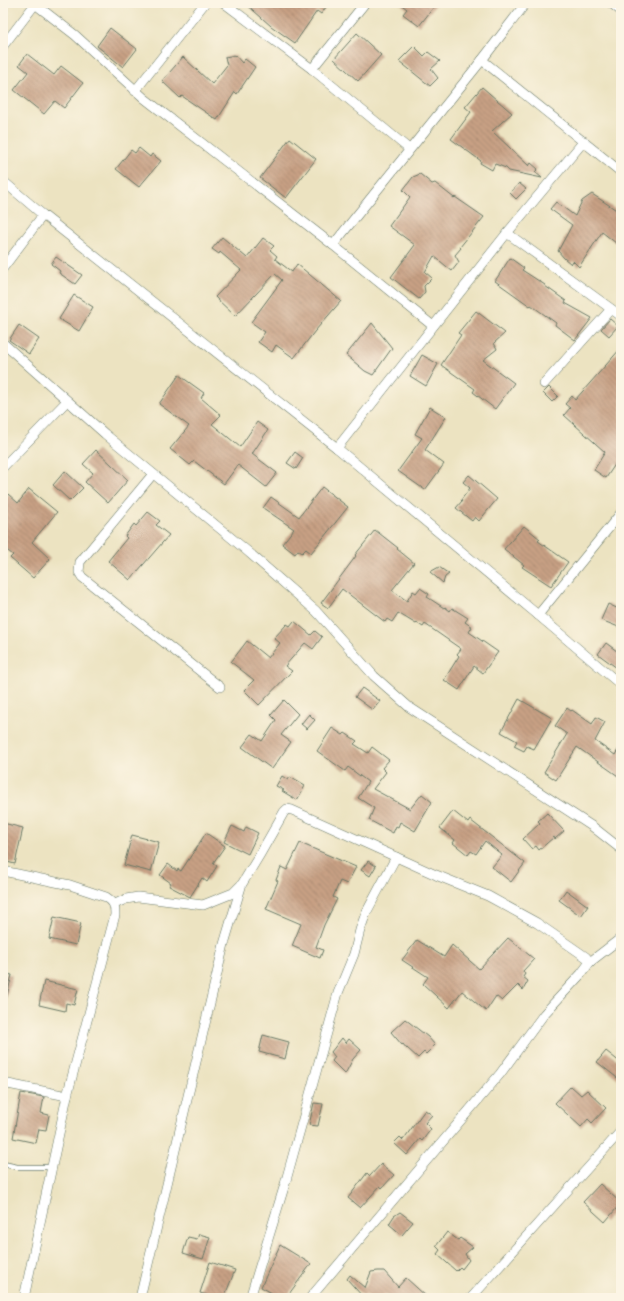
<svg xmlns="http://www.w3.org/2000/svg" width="624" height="1301" font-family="Delius,sans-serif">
  <defs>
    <pattern id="building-back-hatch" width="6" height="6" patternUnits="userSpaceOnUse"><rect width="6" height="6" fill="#c8a084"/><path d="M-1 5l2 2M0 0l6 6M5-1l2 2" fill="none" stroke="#a2846d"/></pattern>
  </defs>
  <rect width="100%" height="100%" fill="#fcf5e5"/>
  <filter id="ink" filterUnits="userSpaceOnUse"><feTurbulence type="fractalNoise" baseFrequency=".025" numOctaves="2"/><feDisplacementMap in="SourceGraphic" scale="8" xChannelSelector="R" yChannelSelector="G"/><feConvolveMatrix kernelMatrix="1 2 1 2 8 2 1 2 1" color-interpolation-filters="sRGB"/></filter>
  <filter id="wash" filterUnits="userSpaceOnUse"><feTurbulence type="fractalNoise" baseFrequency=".012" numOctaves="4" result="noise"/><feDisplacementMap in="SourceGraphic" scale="16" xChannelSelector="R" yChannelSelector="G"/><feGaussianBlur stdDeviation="0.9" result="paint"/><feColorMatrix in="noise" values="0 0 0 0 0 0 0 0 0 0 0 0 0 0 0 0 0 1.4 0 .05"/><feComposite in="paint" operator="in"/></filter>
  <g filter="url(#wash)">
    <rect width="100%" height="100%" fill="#ece3c1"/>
    <g id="blocks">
      <g fill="url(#building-back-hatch)">
        <path d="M245,3H329L321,14L317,11L295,43L271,26Z"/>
        <path d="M399,3H437L419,26L403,14L407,9Z"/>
        <path d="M110,28L137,49L123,67L97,46Z"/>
        <path d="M357,33L381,55L358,81L334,59Z"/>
        <path d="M414,46L424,56L428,52L440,61L431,69L438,78L430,86L399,61Z"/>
        <path d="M27,54L54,75L61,66L83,83L64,108L55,101L44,114L14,90L28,72L19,65Z"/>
        <path d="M235,55L242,63L245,59L255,67L237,94L235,92L217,120L182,96L180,98L162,81L183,57L212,84L227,65L225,57Z"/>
        <path d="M482,87L512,113L492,131L529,166L531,163L538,169L535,172L542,178L509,171L506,168L495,164L492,170L480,163L481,161L451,139L471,112L465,107Z"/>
        <path d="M290,138L316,159L286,198L260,178Z"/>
        <path d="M139,148L150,157L152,154L161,161L139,187L116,169L131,150L135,153Z"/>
        <path d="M420,174L432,184L435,183L454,198L455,197L484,217L460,247L461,248L455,255L459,262L452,271L434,256L425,272L432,278L424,286L425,292L419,299L391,277L415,245L389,226L410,197L403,190L413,177Z"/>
        <path d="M519,183L526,189L516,199L510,193Z"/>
        <path d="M592,194L621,213V247L602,232L579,267L573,261L571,264L564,258L558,251L572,225L550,209L556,202L575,216L582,201Z"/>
        <path d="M222,237L247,258L263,238L274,246L270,250L277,256L275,259L292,272L297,264L341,301L315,331L294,358L276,345L272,352L258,342L265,332L251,322L282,280L275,274L235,316L215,297L241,270L220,252L219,254L212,249Z"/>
        <path d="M56,257L82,275L75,284L59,273L60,271L51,264Z"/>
        <path d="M510,258L524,268L522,270L545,285V286L566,301L565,303L592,318L575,340L555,325L556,323L531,305L530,306L495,281Z"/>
        <path d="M74,295L93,307L79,331L59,319Z"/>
        <path d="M476,311L505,333L494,343L497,349L483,360L514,383L495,409L473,392L475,389L441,365L461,335L458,333Z"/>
        <path d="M610,319L618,326L609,336L601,329Z"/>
        <path d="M372,323L392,348L373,375L365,371L346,355Z"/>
        <path d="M19,325L39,339L29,354L9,340Z"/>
        <path d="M621,348V468L616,463L606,478L594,470L605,452L564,415L570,408L565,404L572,396L575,400Z"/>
        <path d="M422,355L438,364L426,386L410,376Z"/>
        <path d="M179,375L204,393L201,398L221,415L212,424L240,447L257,422L268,430L252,454L277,473L266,487L238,465L224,484L194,461L190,465L170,449L189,426L159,404Z"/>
        <path d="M549,387L558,396L552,402L543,393Z"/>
        <path d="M430,407L446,417L425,450L444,464L425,490L398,471L422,438L415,434Z"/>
        <path d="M96,450L128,480L108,503L85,482L93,473L83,464Z"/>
        <path d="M295,452L303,458L296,469L287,463Z"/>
        <path d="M65,471L83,488L70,501L53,485Z"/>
        <path d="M469,475L497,499L479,521L475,517L472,521L456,508L462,501L461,500L470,488L463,482Z"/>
        <path d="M322,487L348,507L311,553L306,549L302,553L298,550L295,554L282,544L294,529L263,508L271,497L299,517Z"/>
        <path d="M29,489L57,512L32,542L50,559L33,578L10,558L13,555L3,547V519L7,514L3,511V500L8,494L18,503Z"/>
        <path d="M148,512L160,521L156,525L169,535L130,580L108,561L127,538L125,536L134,524L136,526Z"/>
        <path d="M524,526L540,539L538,541L568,562L551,586L522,567L524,565L504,549Z"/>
        <path d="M375,530L398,548L397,549L414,563L392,590L407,601L413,591L416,593L420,588L429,594L427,597L444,608L445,607L450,611L452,608L468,618L465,622L472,627L469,632L498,652L483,673L474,666L459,690L444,680L459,656L457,654L461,649L425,624L423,627L417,623L416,624L398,613L392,622L387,619L385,622L342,589L328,608L321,603L356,556L355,555Z"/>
        <path d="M439,567L449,574L445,577L443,583L430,572Z"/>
        <path d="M608,604L621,610V628L601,620Z"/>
        <path d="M294,621L311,635L315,631L322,637L313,649L305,643L285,666L292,671L259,705L244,690L254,680L231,662L247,641L268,658L280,643L274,638L287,624L290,626Z"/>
        <path d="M606,643L621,654V671L598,654Z"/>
        <path d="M362,688L380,701L373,710L355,697Z"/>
        <path d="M519,699L552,718L534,749L527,746L524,751L514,746L517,741L501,732Z"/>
        <path d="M284,700L298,714L281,735L291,742L272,769L242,747L252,734L262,741L276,720L271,715Z"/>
        <path d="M567,708L571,711L572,710L592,724L596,717L605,722L595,741L615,755L621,745V778L577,747L556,780L544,772L567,734L555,726Z"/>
        <path d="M309,714L315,720L307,729L301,724Z"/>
        <path d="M332,728L343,735L345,733L357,741L354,744L368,753L372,747L389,760L382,768L386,772L373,789L410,809L422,794L432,802L415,831L400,822L398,827L396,826L393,833L369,820L374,808L358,798L368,782L348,767L345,771L317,751Z"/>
        <path d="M282,776L288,780L290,777L305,786L297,800L282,791L284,790L276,786Z"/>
        <path d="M453,811L468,823L470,820L525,863L511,882L492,867L502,855L485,841L476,854L471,851L468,855L453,843L455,840L440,828Z"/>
        <path d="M547,813L564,831L555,839L554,837L539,850L536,846L532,849L523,839L540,823L538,821Z"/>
        <path d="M3,823L23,828L15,864L3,861Z"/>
        <path d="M232,826L244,832L246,827L258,833L248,854L224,842Z"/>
        <path d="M206,833L225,846L213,863L217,866L207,882L202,878L190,897L169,886L171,883L160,875L168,864L177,871L178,869L181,871Z"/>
        <path d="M132,835L159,842L151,872L124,865Z"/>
        <path d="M300,843L356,867L347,884L340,881L333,897L337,899L324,925L316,947L323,950L320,958L292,946L301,924L266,909L278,881L276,880L281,867L287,870Z"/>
        <path d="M368,861L376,866L370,876L361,870Z"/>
        <path d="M566,890L588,906L581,916L559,900Z"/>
        <path d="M54,917L81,923L76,945L49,939Z"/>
        <path d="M508,938L534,959L523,971L525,974L523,977L528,981L523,990L518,985L502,1001L496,996L486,1011L462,991L449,1008L423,984L428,977L402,960L417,940L444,957L452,945L479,969Z"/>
        <path d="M3,973L12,975L6,999L3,998Z"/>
        <path d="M44,981L78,989L74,1005L66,1003L65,1011L39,1005Z"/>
        <path d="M405,1019L428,1037L435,1045L426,1054L424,1052L418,1058L407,1048V1049L403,1044L402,1045L391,1032Z"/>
        <path d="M263,1035L289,1042L285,1059L259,1052Z"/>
        <path d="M342,1038L346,1043L349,1039L361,1050L353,1059L345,1074L332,1061L335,1057L331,1052Z"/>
        <path d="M606,1051L621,1063V1081L597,1062Z"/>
        <path d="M571,1086L581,1095L587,1090L606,1108L592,1123L588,1119L581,1127L555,1103Z"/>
        <path d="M21,1093L44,1097L41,1113L49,1115L46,1130L39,1129L36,1143L13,1138Z"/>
        <path d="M314,1103L323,1104L318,1126L309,1125Z"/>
        <path d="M425,1110L432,1115L425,1123L431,1129L422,1141L420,1139L407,1155L394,1143L400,1137L403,1140Z"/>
        <path d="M381,1164L394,1175L382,1188L380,1186L360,1208L348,1198L367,1173L370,1176Z"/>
        <path d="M600,1184L621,1203L605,1222L583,1202Z"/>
        <path d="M400,1212L413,1222L402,1235L389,1224L394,1216Z"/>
        <path d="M447,1232L458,1240L460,1238L473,1247L465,1254L469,1260L462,1269L460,1267L456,1271L437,1254L440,1250L436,1246Z"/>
        <path d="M199,1234L210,1237L203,1259L183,1253L188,1237L197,1239Z"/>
        <path d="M280,1245L311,1264L286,1298H281L261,1287Z"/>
        <path d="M210,1262L235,1270L224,1298H217L200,1293Z"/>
        <path d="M378,1271H384L398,1287L406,1278L428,1298H390L386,1294L382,1298H370L366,1295L363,1297L347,1279L350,1275L365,1288L371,1272Z"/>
      </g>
    </g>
  </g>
  <g filter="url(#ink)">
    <use href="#blocks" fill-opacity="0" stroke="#677765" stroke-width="1"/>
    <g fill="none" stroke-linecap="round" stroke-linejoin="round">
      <defs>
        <path id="lane" d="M3,1164L17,1167H52"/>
        <g id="street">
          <path d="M224,3L312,69L409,149"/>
          <path d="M611,3L621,11"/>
          <path d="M35,4L75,35L144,98L333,245L433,326"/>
          <path d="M3,46L36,3"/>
          <path d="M482,60L621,172"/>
          <path d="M312,69L365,3"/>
          <path d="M135,91L205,3"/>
          <path d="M3,181L43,215L337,448L538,615L621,685"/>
          <path d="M507,233L621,316"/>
          <path d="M333,245L482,60L526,3"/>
          <path d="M3,268L43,215"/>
          <path d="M3,343L105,434L246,550L316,611L374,676L409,707L593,827L621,849"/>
          <path d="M544,384L611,309"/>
          <path d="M337,448L507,233L584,141"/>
          <path d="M3,467L67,401"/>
          <path d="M153,474L80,562L79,572L82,577L220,687"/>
          <path d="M538,615L621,513"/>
          <path d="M3,871L70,885L106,897C114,902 115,906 115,915L67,1096L24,1298"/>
          <path d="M115,904L126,899L138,897L203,905L233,893L242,884L259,856L284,812L287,809L292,810L436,875L488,896L537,923L586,957L590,962"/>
          <path d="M3,1083L67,1096"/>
          <path d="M140,1298L224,944L241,887"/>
          <path d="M250,1298L285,1184L338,993L354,954L360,930L366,913L396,857"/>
          <path d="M310,1298L500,1074L544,1014L581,974L590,962L621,938"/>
          <path d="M471,1298L621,1131"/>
        </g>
      </defs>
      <use href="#lane" stroke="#677765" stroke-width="6"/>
      <use href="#street" stroke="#677765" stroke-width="10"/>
      <use href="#lane" stroke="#fff" stroke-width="4.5"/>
      <use href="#street" stroke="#fff" stroke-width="9"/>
    </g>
  </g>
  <rect width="624" height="1301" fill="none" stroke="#fcf5e5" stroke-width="16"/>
</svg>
